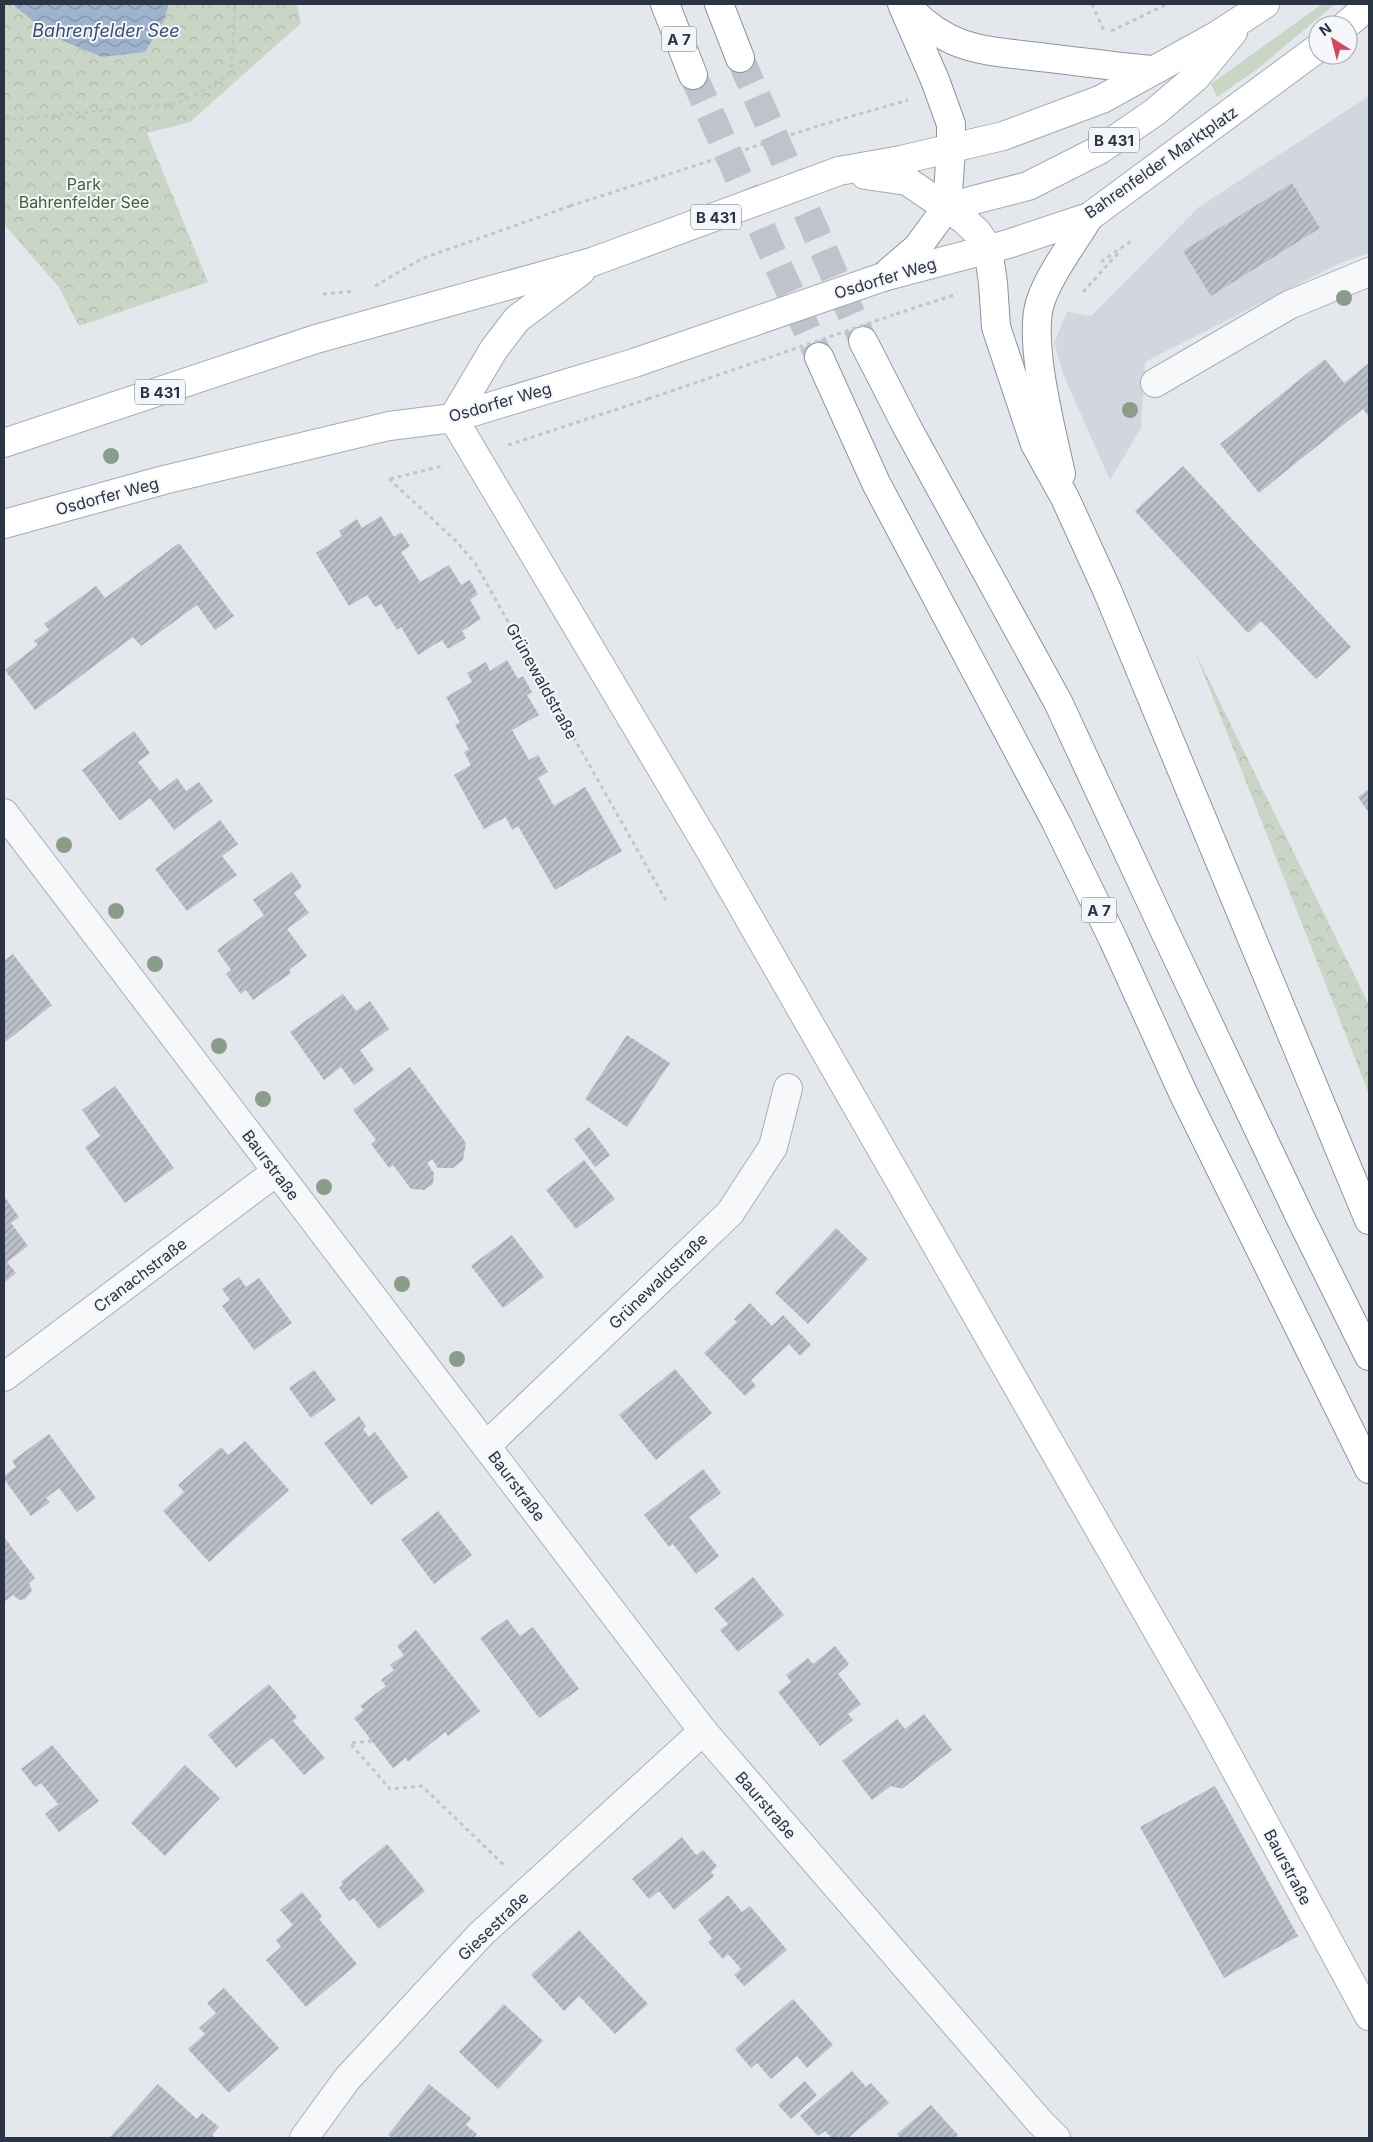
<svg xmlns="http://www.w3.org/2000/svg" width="1373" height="2142" font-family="Inter,sans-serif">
  <defs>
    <pattern id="park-crowns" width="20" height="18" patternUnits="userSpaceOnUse" patternTransform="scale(1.25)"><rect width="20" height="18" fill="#c9d6c5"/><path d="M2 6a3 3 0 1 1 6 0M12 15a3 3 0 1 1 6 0" fill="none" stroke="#adb8ab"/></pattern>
    <pattern id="water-waves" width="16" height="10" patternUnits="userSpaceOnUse" patternTransform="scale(1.25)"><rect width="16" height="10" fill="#9fb4cc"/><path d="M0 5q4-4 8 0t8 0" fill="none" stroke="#8293a7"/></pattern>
    <pattern id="building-hatch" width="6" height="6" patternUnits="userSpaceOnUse" patternTransform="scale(1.25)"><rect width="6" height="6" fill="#bbc0ca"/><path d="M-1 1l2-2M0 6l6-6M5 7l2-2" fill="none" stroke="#989da6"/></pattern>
  </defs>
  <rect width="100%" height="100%" fill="#e4e7ec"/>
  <path fill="#d2d6de" d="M1369,96V253L1340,263L1145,362L1141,428L1110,480L1064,376L1054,343L1067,312L1091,316L1199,207Z"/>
  <path fill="#c9d6c5" d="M1322,4L1334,5L1256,70L1217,97L1211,84Z"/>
  <g fill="url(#park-crowns)">
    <path d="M4,4H12L52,36L164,20L169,4H297L301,23L190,122L147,133L208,282L79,326L59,287L4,224Z"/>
    <path d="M1195,652L1369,1005V1094Z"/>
  </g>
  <path fill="url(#water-waves)" d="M12,4H169L164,20L145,52L102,57L52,36Z"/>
  <g fill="url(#building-hatch)">
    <path d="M1292,183L1320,228L1211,296L1183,251Z"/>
    <path d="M1325,359L1344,383L1369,363V417L1363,409L1259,493L1220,444Z"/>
    <path d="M1183,466L1351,647L1316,679L1261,621L1248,633L1135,511Z"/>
    <path d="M381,516L394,537L401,532L410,546L401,552L420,582L449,565L461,585L470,580L478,594L470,600L481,619L462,631L466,638L448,649L442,640L418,655L401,627L397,630L381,604L375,607L367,595L349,606L316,553L342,536L339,531L357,519L362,528Z"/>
    <path d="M179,543L234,616L215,630L197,605L141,646L133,637L35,710L5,670L38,645L34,641L49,630L44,624L96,586L105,598Z"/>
    <path d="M507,660L518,679L523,676L532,692L527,695L539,715L512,730L529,760L538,755L548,772L538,778L554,806L585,787L622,851L555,890L518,826L512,830L506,817L484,829L454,775L471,765L464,752L469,749L455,725L460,722L446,697L472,682L467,673L486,662L490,671Z"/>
    <path d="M134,731L150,753L138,762L160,791L177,778L186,791L199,782L213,801L174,830L150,798L120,821L82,770Z"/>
    <path d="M1369,789V813L1358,797Z"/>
    <path d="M220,820L238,844L222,856L237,875L187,911L155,869Z"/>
    <path d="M292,872L302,887L294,893L309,913L287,929L307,956L289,970L291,973L253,1000L246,990L241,994L226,974L231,970L217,950L264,915L253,900Z"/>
    <path d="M13,954L52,1005L4,1043V961Z"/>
    <path d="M343,994L356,1011L370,1001L389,1029L360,1050L374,1070L354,1085L341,1067L324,1080L290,1032Z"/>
    <path d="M627,1035L670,1063L627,1127L585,1099Z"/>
    <path d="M410,1067L466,1143L463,1160L453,1168H438L432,1159L427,1163L434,1173L433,1184L424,1190L411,1189L393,1165L389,1168L371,1144L376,1140L353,1110Z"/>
    <path d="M115,1086L174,1168L125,1203L85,1147L100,1136L82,1110Z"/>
    <path d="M589,1127L610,1155L595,1167L574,1139Z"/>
    <path d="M584,1160L615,1199L576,1229L546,1190Z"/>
    <path d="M4,1196L19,1217L11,1223L28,1246L7,1262L16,1273L4,1283Z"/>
    <path d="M836,1228L868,1259L808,1324L775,1293Z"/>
    <path d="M512,1235L544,1277L503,1308L471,1266Z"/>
    <path d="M239,1277L246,1287L259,1278L292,1323L254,1350L222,1306L230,1300L222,1289Z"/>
    <path d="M750,1303L772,1326L783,1315L811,1345L800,1356L789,1344L751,1380L756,1386L745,1396L704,1353L737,1322L734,1319Z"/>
    <path d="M675,1369L712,1413L656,1460L619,1415Z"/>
    <path d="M314,1370L336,1400L311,1418L289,1388Z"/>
    <path d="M359,1416L366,1426L363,1429L369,1437L375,1432L408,1477L371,1505L324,1443Z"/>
    <path d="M49,1434L96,1498L77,1512L59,1488L46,1498L50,1502L31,1516L4,1479V1476L16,1467L12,1461Z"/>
    <path d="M245,1441L289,1490L209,1562L163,1511L184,1492L178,1485L221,1447L228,1455Z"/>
    <path d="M703,1469L721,1493L689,1517L719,1556L696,1574L673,1544L669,1547L644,1515Z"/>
    <path d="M438,1511L472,1555L434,1584L401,1540Z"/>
    <path d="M4,1537L35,1578L29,1583L32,1591L25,1599L19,1600L13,1595L4,1602Z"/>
    <path d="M753,1577L784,1615L738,1652L720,1630L728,1624L714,1608Z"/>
    <path d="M507,1619L520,1636L533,1627L579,1689L539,1718L480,1638Z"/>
    <path d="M416,1630L480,1711L448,1736L445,1732L408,1762L406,1758L393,1768L354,1718L364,1710L360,1706L386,1686L381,1680L394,1670L390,1665L404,1655L397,1646Z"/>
    <path d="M835,1646L849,1664L838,1674L861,1704L848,1714L853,1720L820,1746L778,1692L791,1682L786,1675L808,1658L813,1664Z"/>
    <path d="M269,1684L297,1717L293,1721L325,1758L304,1775L272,1738L236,1768L208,1735Z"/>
    <path d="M924,1714L952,1750L902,1789L891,1786L872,1800L842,1761L897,1719L905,1729Z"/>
    <path d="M52,1745L99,1801L59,1832L45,1814L58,1804L41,1783L35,1787L21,1769Z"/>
    <path d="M185,1765L220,1798L165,1856L131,1823Z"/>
    <path d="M1215,1786L1298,1936L1224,1978L1140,1827Z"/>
    <path d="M682,1837L696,1855L703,1850L717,1866L711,1872L714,1876L674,1910L659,1891L649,1899L632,1879Z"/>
    <path d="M387,1844L425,1891L379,1929L354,1898L349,1901L339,1888L343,1884L341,1882Z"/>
    <path d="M302,1892L322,1916L319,1919L357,1964L306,2007L266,1960L281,1947L276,1940L293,1925L280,1910Z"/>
    <path d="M728,1895L742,1912L750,1906L787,1950L744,1986L734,1975L741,1969L728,1954L723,1959L708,1942L712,1938L698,1920Z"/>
    <path d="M579,1930L648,2004L615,2034L579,1996L564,2011L531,1975Z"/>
    <path d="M224,1988L279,2048L229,2093L188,2049L205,2034L199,2028L216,2013L207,2003Z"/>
    <path d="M793,1999L833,2045L807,2068L797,2056L771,2079L757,2063L751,2068L735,2049Z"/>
    <path d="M504,2004L543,2041L498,2089L459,2052Z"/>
    <path d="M852,2071L866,2087L871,2083L889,2103L848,2138H832L825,2131L818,2136L800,2116Z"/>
    <path d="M805,2081L817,2095L791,2119L778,2105Z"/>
    <path d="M158,2084L197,2119L202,2113L219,2127L212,2135L215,2138H109Z"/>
    <path d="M429,2084L471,2118L466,2125L477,2134L474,2138H393L388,2135Z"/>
    <path d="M931,2105L958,2135L954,2138H900L897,2134Z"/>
  </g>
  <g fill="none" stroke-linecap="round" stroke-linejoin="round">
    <g stroke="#bfc3cb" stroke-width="28" stroke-dasharray="28 14" stroke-linecap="butt">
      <path d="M740,58L863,341"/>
      <path d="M693,75L819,357"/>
    </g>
    <defs>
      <g id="minor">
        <path d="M1155,383L1289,305L1369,272"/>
        <path d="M4,813L703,1731L1039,2121L1056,2138"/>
        <path d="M4,1377L276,1172"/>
        <path d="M486,1446L730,1213L773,1147L788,1088"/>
        <path d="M304,2138L347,2079L481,1934L703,1731"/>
      </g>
      <path id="secondary" d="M453,418L710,850L1208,1719L1369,2016"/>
      <g id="primary">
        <path d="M1346,25L1369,5"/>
        <path d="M839,171L901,160L1003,136L1102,99L1216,36L1265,4"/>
        <path d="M865,175L907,181L963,219L977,232L988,248"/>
        <path d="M947,207L1028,186L1101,149L1155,112L1196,77L1233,32"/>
        <path d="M883,277L1008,244L1089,217L1318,48"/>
        <path d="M453,418L494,349L517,319L581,271"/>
        <path d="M4,443L316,339L592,262"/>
        <path d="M4,524L164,480L389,426L453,418L634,363"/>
      </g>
      <g id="motorway">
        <path d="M665,4L693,75"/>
        <path d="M719,4L740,58"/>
        <path d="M908,7C952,54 989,50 1048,58C1083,62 1117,67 1152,70"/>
        <path d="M988,248L993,283L996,327L1035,444L1065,498L1107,590L1369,1220"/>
        <path d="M883,277L917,248L947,207L951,149V124L935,80L902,4"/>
        <path d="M863,341L907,427L1058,702L1166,934L1300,1217L1369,1356"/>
        <path d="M819,357L876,483L1056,822L1113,939L1184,1095L1369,1469"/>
        <path d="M1061,474C1052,433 1028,342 1040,303C1048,276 1074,242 1089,217"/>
      </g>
    </defs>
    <use href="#minor" stroke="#a9aeb7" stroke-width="30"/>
    <use href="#secondary" stroke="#a9aeb7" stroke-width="30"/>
    <use href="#primary" stroke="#a3abb8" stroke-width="30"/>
    <use href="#motorway" stroke="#8b94a3" stroke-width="30"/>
    <g stroke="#c2c5cb" stroke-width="3" stroke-dasharray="4 4" stroke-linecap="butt">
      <path d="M1092,4L1104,31"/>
      <path d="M1111,31L1167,4"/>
      <path d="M4,120L178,103L204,90L231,72L235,4"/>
      <path d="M821,125L908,100"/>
      <path d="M1101,262L1131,241"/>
      <path d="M375,286L421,259L570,206"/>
      <path d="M1083,292L1121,250"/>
      <path d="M323,294L355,291"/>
      <path d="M896,314L957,294"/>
      <path d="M508,445L648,399"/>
      <path d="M389,479L455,540L475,563L668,904"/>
      <path d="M390,479L442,466"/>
      <path d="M372,1741L350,1743L390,1789L422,1786L506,1867"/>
    </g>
    <use href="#minor" stroke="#f7f8fa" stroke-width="28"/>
    <use href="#secondary" stroke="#fff" stroke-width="28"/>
    <use href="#primary" stroke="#fff" stroke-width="28"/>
    <use href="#motorway" stroke="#fff" stroke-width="28"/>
    <defs>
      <g id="primary-bridge">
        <path d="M592,262L839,171"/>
        <path d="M634,363L883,277"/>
      </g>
    </defs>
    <use href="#primary-bridge" stroke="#a3abb8" stroke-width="30" stroke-linecap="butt"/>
    <g stroke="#c2c5cb" stroke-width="3" stroke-dasharray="4 4" stroke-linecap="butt">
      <path d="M570,206L821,125"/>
      <path d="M648,399L896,314"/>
    </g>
    <use href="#primary-bridge" stroke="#fff" stroke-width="28"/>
  </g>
  <g fill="#899d89">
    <circle cx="1344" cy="298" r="8"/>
    <circle cx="1130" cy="410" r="8"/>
    <circle cx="111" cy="456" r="8"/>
    <circle cx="64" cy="845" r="8"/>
    <circle cx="116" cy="911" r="8"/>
    <circle cx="155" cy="964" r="8"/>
    <circle cx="219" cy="1046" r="8"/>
    <circle cx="263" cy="1099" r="8"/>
    <circle cx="324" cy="1187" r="8"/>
    <circle cx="402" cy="1284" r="8"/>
    <circle cx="457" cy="1359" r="8"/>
  </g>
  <g text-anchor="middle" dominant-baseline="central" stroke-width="4" stroke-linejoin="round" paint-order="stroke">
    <g fill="#f4f6f9" stroke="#676e7b" stroke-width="1">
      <rect x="661.5" y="26.5" width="35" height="25" rx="4"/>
      <rect x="1089" y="127.5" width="50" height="25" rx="4"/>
      <rect x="691" y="204.5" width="50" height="25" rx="4"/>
      <rect x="135" y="379.5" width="50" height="25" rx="4"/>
      <rect x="1081.5" y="897.5" width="35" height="25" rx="4"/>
    </g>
    <g font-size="15" font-weight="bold" fill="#2b3445">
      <text x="679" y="39">A 7</text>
      <text x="1114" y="140">B 431</text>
      <text x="716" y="217">B 431</text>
      <text x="160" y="392">B 431</text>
      <text x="1099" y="910">A 7</text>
    </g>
    <g font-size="16" fill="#2b3445" stroke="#f4f6f9">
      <text transform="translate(1161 162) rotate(-35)">Bahrenfelder Marktplatz</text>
      <text transform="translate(885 278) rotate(-17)">Osdorfer Weg</text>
      <text transform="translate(500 402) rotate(-16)">Osdorfer Weg</text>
      <text transform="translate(107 496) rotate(-15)">Osdorfer Weg</text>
      <text transform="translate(542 681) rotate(61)">Grünewaldstraße</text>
      <text transform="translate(271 1165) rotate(53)">Baurstraße</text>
      <text transform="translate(140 1275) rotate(-37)">Cranachstraße</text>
      <text transform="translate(658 1281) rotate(-44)">Grünewaldstraße</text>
      <text transform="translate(517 1486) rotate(53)">Baurstraße</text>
      <text transform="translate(766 1805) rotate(49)">Baurstraße</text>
      <text transform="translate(1288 1867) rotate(62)">Baurstraße</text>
      <text transform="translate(493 1926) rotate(-44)">Giesestraße</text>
    </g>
    <g font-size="16" fill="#3f6138" stroke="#f4f6f9">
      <text x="84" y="184">Park<tspan x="84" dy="18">Bahrenfelder See</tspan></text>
    </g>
    <g font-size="18" font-style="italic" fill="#34527a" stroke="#f4f6f9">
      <text x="106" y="30">Bahrenfelder See</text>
    </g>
  </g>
  <rect width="1373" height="2142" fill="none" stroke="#2b3445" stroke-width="10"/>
  <g transform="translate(1333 40) rotate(324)"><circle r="24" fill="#f4f6f9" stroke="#a4a8b1"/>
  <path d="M0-4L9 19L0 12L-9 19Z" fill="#d1495b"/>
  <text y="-8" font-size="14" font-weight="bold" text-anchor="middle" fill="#2b3445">N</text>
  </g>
</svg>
